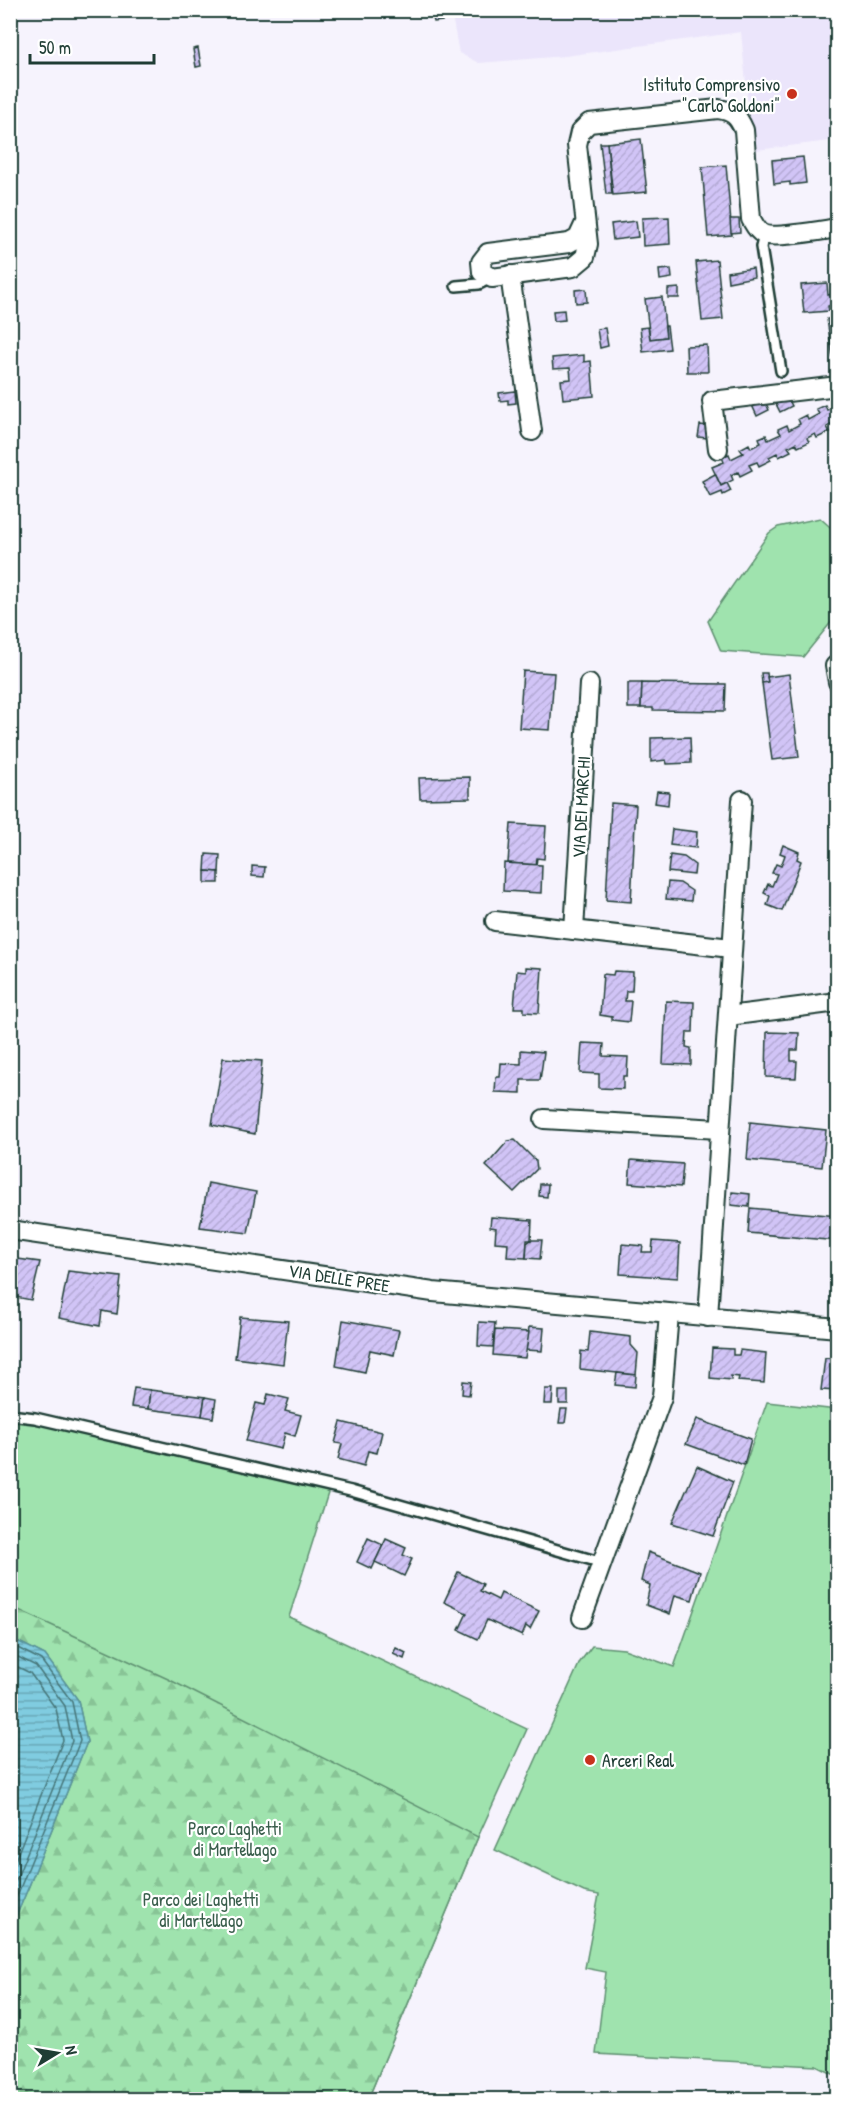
<svg xmlns="http://www.w3.org/2000/svg" width="848" height="2110" font-family="'Patrick Hand',sans-serif">
  <defs>
    <pattern id="forest-firs" width="22" height="20" patternUnits="userSpaceOnUse" patternTransform="scale(1.5)"><rect width="22" height="20" fill="#9fe3ae"/><path d="M5 1l3.5 6h-7zM16 11l3.5 6h-7z" fill="#88c496"/></pattern>
    <pattern id="water-rules" width="6" height="5" patternUnits="userSpaceOnUse" patternTransform="scale(1.5)"><rect width="6" height="5" fill="#80cce0"/><path d="M0 2.5h6" fill="none" stroke="#68a7b6"/></pattern>
    <pattern id="building-hatch" width="6" height="6" patternUnits="userSpaceOnUse" patternTransform="scale(1.5)"><rect width="6" height="6" fill="#d1c4f6"/><path d="M-1 1l2-2M0 6l6-6M5 7l2-2" fill="none" stroke="#b3a9d4"/></pattern>
  </defs>
  <rect width="100%" height="100%" fill="#f6f3fd"/>
  <filter id="ink" filterUnits="userSpaceOnUse"><feTurbulence type="fractalNoise" baseFrequency=".0167" numOctaves="2"/><feDisplacementMap in="SourceGraphic" scale="12" xChannelSelector="R" yChannelSelector="G"/><feConvolveMatrix kernelMatrix="1 2 1 2 8 2 1 2 1" color-interpolation-filters="sRGB"/></filter>
  <g filter="url(#ink)">
    <path fill="#ebe5fb" d="M451,11H837V140L757,150L754,125H750L741,32L565,56L479,63L459,53Z"/>
    <g fill="#9fe3ae" stroke="#5f9071" stroke-width="1.5">
      <path d="M820,518L837,533V615L803,657L721,651L708,621L769,533L778,527Z"/>
      <path d="M767,1402L837,1410V2076L817,2066L596,2054L606,1972L585,1968L599,1895L584,1892L495,1850L580,1662L592,1646L624,1649L674,1667Z"/>
      <path d="M10,1420L60,1428L124,1445L329,1490L289,1617L527,1729L478,1837L368,2099H11Z"/>
    </g>
    <path fill="url(#forest-firs)" stroke="#5f9071" stroke-width="1.5" d="M10,1606L168,1679L478,1837L368,2099H11V1928L29,1886L87,1742L78,1700L45,1655L11,1638Z"/>
    <path fill="url(#water-rules)" stroke="#59939b" stroke-width="1.5" d="M11,1638L45,1655L78,1700L87,1742L29,1886L11,1928Z"/>
    <g fill="none" stroke-linecap="round" stroke-linejoin="round">
      <g stroke="#467679" stroke-width="1.5">
        <path d="M10,1644L41,1660L72,1702L80,1741L10,1913"/>
        <path d="M10,1653L36,1666L65,1706L72,1741L10,1895"/>
        <path d="M10,1663L30,1673L56,1709L63,1740L10,1873"/>
      </g>
    </g>
    <g fill="url(#building-hatch)" stroke="#1f3d34" stroke-width="1.5">
      <path d="M440,12L442,21L434,22L432,14Z"/>
      <path d="M198,48L201,66L196,67L193,49Z"/>
      <path d="M641,139L647,192L613,195L607,143Z"/>
      <path d="M600,143H607L612,194H606Z"/>
      <path d="M803,157L806,183L790,185V182L774,184L772,160Z"/>
      <path d="M726,165L732,235L708,237L702,167Z"/>
      <path d="M669,217L670,244L643,246L642,218Z"/>
      <path d="M730,219H739L740,232L731,233Z"/>
      <path d="M636,221L638,237L613,240L611,224Z"/>
      <path d="M717,260L723,319L702,321L696,262Z"/>
      <path d="M753,268L754,277L728,282L727,272Z"/>
      <path d="M671,269L672,278L660,280L659,270Z"/>
      <path d="M827,283L828,295L833,294L834,305L828,306L829,311L804,313L801,285Z"/>
      <path d="M679,288V298H668V289Z"/>
      <path d="M586,289L587,302L576,303L575,290Z"/>
      <path d="M662,297L666,337L650,339L645,299Z"/>
      <path d="M564,310L565,320L554,321L553,311Z"/>
      <path d="M838,317V339L830,340L827,319Z"/>
      <path d="M665,326H667L670,349L643,352L640,328L648,327L650,339L666,337Z"/>
      <path d="M605,328L608,346L600,348L597,329Z"/>
      <path d="M838,339V356L833,357L830,340Z"/>
      <path d="M707,345L708,372H687L686,346Z"/>
      <path d="M584,355V362L591,361L594,396L563,399L561,380L571,379L570,368L553,369L552,358Z"/>
      <path d="M515,391L516,403L508,404V400L500,401L499,393Z"/>
      <path d="M786,394L792,406L780,412L774,400Z"/>
      <path d="M763,397L769,410L757,416L751,403Z"/>
      <path d="M825,405L827,410L838,405V427L834,423L827,427L830,432L817,438L815,434L807,438L809,442L798,447L796,443L788,447L791,451L779,457L777,453L769,457L771,460L759,466L757,462L749,465L752,470L740,476L738,472L731,475L733,480L721,486L712,467L724,462L722,457L729,454L731,459L743,453L740,449L749,444L751,448L761,443L759,438L766,435L768,440L781,434L778,429L787,425L789,430L800,424L798,419L806,415L808,420L819,414L816,409Z"/>
      <path d="M700,425L708,426L707,438L698,437Z"/>
      <path d="M715,474L721,486L727,483L731,491L723,495L722,492L710,497L702,481Z"/>
      <path d="M523,671L554,673L550,730L519,728Z"/>
      <path d="M761,673H767L768,682L762,683Z"/>
      <path d="M789,674L799,757L772,760L762,683L768,682L767,677Z"/>
      <path d="M628,683H642L641,708H628Z"/>
      <path d="M642,683L726,684L725,711L653,710V708H641Z"/>
      <path d="M690,737L691,763L667,764L666,760L651,762V738Z"/>
      <path d="M470,777V798L420,799L419,778Z"/>
      <path d="M657,791L669,792L668,805L655,803Z"/>
      <path d="M611,803L636,805L631,902L606,900Z"/>
      <path d="M511,824L546,826L544,859L537,858L536,865L508,863Z"/>
      <path d="M672,829L697,832L696,848L670,845Z"/>
      <path d="M783,845L799,852L797,859L801,861L782,911L767,905L770,896L764,893L768,884L772,886L777,874L772,873L776,864L781,866L785,855L780,853Z"/>
      <path d="M206,854L220,855L219,872L205,871Z"/>
      <path d="M670,855L684,857L695,865L694,875L668,872Z"/>
      <path d="M504,863L542,865L541,893L503,891Z"/>
      <path d="M252,866L265,867L264,877L252,876Z"/>
      <path d="M205,871L219,872V883H205Z"/>
      <path d="M668,882L680,883L692,891L691,901L666,899Z"/>
      <path d="M526,967L542,968L539,1013L524,1012V1008H514L517,971L526,972Z"/>
      <path d="M614,971L633,972L632,991H626L625,1001H631L629,1022L612,1020V1017L600,1015L603,974L613,975Z"/>
      <path d="M666,1001L694,1002L693,1032H687L686,1047L691,1048V1065L663,1064Z"/>
      <path d="M767,1032L799,1033L798,1050H791V1061H797L796,1078L766,1077Z"/>
      <path d="M582,1043L604,1044L603,1056L628,1057L627,1076H623V1089L599,1088V1074L580,1073Z"/>
      <path d="M521,1050L544,1052L540,1080H521V1093L495,1092L496,1077H500L501,1063L521,1064Z"/>
      <path d="M223,1058L262,1061L255,1134L212,1125Z"/>
      <path d="M750,1122L826,1130L822,1167L747,1160Z"/>
      <path d="M515,1140L536,1161L537,1169L514,1192L486,1166L508,1141Z"/>
      <path d="M631,1160L683,1164L681,1187L629,1183Z"/>
      <path d="M208,1183L256,1192L248,1233L200,1227Z"/>
      <path d="M540,1184H548L547,1197L539,1196Z"/>
      <path d="M732,1192L750,1194L749,1207L731,1205Z"/>
      <path d="M750,1208L838,1216V1241L748,1233Z"/>
      <path d="M491,1217L532,1220L531,1240H527L526,1258L507,1257L508,1243L495,1242L496,1228L490,1227Z"/>
      <path d="M531,1240H542L540,1259L526,1258L527,1243Z"/>
      <path d="M653,1241L680,1243L678,1278L620,1274L622,1244L643,1246L642,1252H652Z"/>
      <path d="M10,1258L40,1262L31,1300L10,1296Z"/>
      <path d="M68,1271L121,1277L117,1314L102,1311L100,1326L59,1318Z"/>
      <path d="M240,1317L288,1321L283,1364L235,1358Z"/>
      <path d="M343,1320L399,1330L394,1355L370,1350L365,1372L336,1366Z"/>
      <path d="M479,1322L495,1323L493,1347L478,1346Z"/>
      <path d="M529,1327L544,1328L542,1351L526,1350Z"/>
      <path d="M495,1330L529,1332L525,1358L493,1355Z"/>
      <path d="M590,1332L631,1337V1345L638,1353L636,1375L580,1369L581,1351L588,1352Z"/>
      <path d="M712,1348L733,1349V1355H739L740,1350L766,1353L764,1383L738,1381L739,1377L731,1376V1380L710,1378Z"/>
      <path d="M825,1358L838,1359V1391L821,1390Z"/>
      <path d="M617,1373L636,1375L635,1387L615,1385Z"/>
      <path d="M463,1381L471,1382L469,1395L462,1394Z"/>
      <path d="M134,1388L150,1390L148,1409L131,1407Z"/>
      <path d="M545,1389H553L552,1404H544Z"/>
      <path d="M150,1390L205,1397L202,1416L148,1409Z"/>
      <rect x="559" y="1391" width="9" height="13"/>
      <path d="M268,1394L289,1399L285,1411L301,1415L295,1436L285,1433L281,1449L246,1441L256,1403L265,1405Z"/>
      <path d="M205,1397L216,1399L213,1418L202,1416Z"/>
      <path d="M561,1409H567L565,1423H559Z"/>
      <path d="M697,1419L751,1439L744,1465L686,1444Z"/>
      <path d="M341,1422L382,1432L377,1453L368,1451L364,1466L338,1459L342,1444L335,1443Z"/>
      <path d="M697,1466L733,1482L713,1536L672,1523Z"/>
      <path d="M368,1538L383,1545L372,1569L357,1562Z"/>
      <path d="M386,1539L406,1548L403,1555L412,1559L404,1576L375,1562Z"/>
      <path d="M648,1552L700,1572L692,1600L675,1595L670,1614L646,1605L650,1585L641,1581Z"/>
      <path d="M458,1572L483,1584L480,1591L498,1600L501,1593L539,1611L530,1629L526,1626L522,1636L487,1620L478,1639L459,1630L467,1613L444,1602Z"/>
      <path d="M396,1648L406,1653L404,1659L393,1654Z"/>
    </g>
    <g fill="none" stroke-linecap="round" stroke-linejoin="round">
      <defs>
        <g id="service">
          <path d="M764,235L761,247L781,371"/>
          <path d="M456,286L479,284L491,278"/>
          <path d="M10,1415L35,1418L351,1491L603,1563"/>
        </g>
        <g id="minor">
          <path d="M585,223L578,238L569,243L488,253L481,262L482,272L492,278L573,267L585,257L588,244L577,145L580,132L589,123L718,109C733,111 738,116 744,130L751,219C754,224 757,231 763,234C773,239 823,230 838,228"/>
          <path d="M510,275L532,431"/>
          <path d="M718,449L712,401L838,386"/>
          <path d="M838,666H835L838,682"/>
          <path d="M495,921L731,948"/>
          <path d="M574,930L589,684"/>
          <path d="M728,1016L838,1002"/>
          <path d="M544,1119L719,1129"/>
          <path d="M10,1230L433,1292L838,1328"/>
          <path d="M708,1317L742,800"/>
          <path d="M582,1618L662,1397L669,1314"/>
        </g>
      </defs>
      <use href="#service" stroke="#1f3d34" stroke-width="14"/>
      <use href="#minor" stroke="#1f3d34" stroke-width="22"/>
      <use href="#service" stroke="#fff" stroke-width="9"/>
      <use href="#minor" stroke="#fff" stroke-width="18"/>
    </g>
  </g>
  <g fill="#c8321e" stroke="#fff" stroke-width="2">
    <circle cx="792" cy="94" r="6"/>
    <circle cx="590" cy="1760" r="6"/>
  </g>
  <g text-anchor="middle" dominant-baseline="central" stroke-width="4.5" stroke-linejoin="round" paint-order="stroke">
    <g font-size="18" fill="#1f3d34" stroke="#fff" text-anchor="end">
      <text x="780" y="84">Istituto Comprensivo<tspan x="780" dy="21">"Carlo Goldoni"</tspan></text>
      <text x="602" y="1760" text-anchor="start">Arceri Real</text>
    </g>
    <g font-size="18" fill="#1f3d34" stroke="#fff">
      <text transform="translate(581 807) rotate(-87)">VIA DEI MARCHI</text>
      <text transform="translate(339 1278) rotate(9)">VIA DELLE PREE</text>
    </g>
    <g font-size="18" fill="#395e4c" stroke="#fff">
      <text x="235" y="1828">Parco Laghetti<tspan x="235" dy="21">di Martellago</tspan></text>
      <text x="201" y="1899">Parco dei Laghetti<tspan x="201" dy="21">di Martellago</tspan></text>
    </g>
  </g>
  <rect width="848" height="2110" fill="none" stroke="#fff" stroke-width="36"/>
  <rect x="18" y="18" width="812" height="2074" fill="none" stroke="#1f3d34" stroke-width="2" filter="url(#ink)"/>
  <g transform="translate(57 2053) rotate(79)" stroke="#ffffff" stroke-width="4.5" paint-order="stroke">
  <path d="M0-4.5L10 22L0 15L-10 22Z" fill="#1f3d34"/>
  <text y="-9" font-size="16" font-weight="bold" text-anchor="middle" fill="#1f3d34">N</text>
  </g>
  <path d="M30 54v9h124v-9" fill="none" stroke="#1f3d34" stroke-width="3"/>
  <text x="39" y="54" font-size="18" fill="#1f3d34" stroke="#ffffff" stroke-width="4.5" paint-order="stroke">50 m</text>
</svg>
